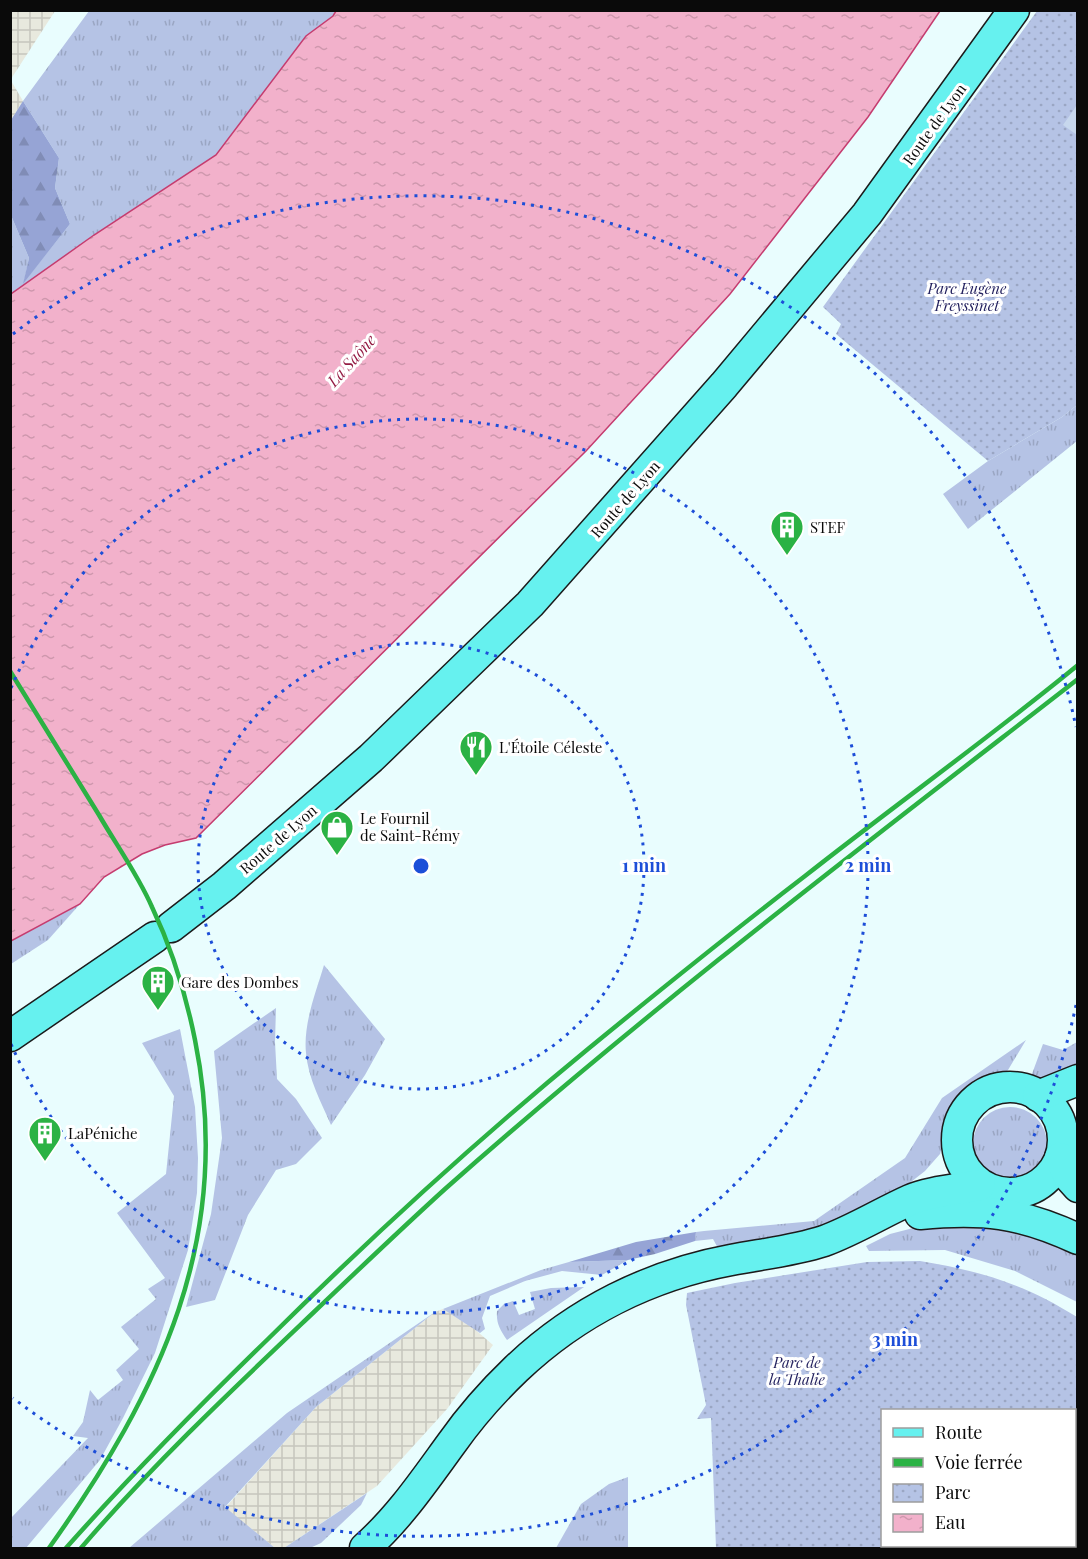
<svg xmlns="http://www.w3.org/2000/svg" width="1088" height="1559" font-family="'Playfair Display',serif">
  <defs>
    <pattern id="industrial-grid" width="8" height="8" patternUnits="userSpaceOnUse" patternTransform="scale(1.5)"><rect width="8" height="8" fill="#e8e9de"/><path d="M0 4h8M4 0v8" fill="none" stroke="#c6c6bd"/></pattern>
    <pattern id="grass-tufts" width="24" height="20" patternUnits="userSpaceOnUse" patternTransform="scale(1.5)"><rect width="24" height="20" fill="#b5c3e5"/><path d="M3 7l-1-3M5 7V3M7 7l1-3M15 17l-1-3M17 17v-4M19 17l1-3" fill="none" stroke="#9aa6c3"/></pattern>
    <pattern id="forest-firs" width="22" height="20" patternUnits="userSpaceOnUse" patternTransform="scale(1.5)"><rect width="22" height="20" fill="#96a4d5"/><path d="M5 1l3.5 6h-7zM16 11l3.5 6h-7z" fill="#808cb6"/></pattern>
    <pattern id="park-dots" width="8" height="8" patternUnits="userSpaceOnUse" patternTransform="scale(1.5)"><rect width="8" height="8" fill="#b5c3e5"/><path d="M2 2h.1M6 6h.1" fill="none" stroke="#9aa6c3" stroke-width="1.8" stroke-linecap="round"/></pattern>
    <pattern id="water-ripples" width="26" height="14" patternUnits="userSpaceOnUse" patternTransform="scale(1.5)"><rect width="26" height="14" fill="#f2b1cb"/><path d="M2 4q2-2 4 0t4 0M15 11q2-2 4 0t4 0" fill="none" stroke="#ce97ad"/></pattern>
  </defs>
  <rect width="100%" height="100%" fill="#e9fdfe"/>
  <g fill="url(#industrial-grid)">
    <path d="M11,10L55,11L11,79L10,11Z"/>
    <path d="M10,79L23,101L11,120H10Z"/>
    <path d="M443,1309L471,1326L493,1345L447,1409L377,1486L284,1548H275L225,1508L316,1407L435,1312Z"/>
  </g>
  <g fill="url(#grass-tufts)">
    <path d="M89,11H336L333,16L306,36L216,155L94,235L11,294L10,213L29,258L24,282L70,224L55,188L59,158L23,101Z"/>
    <path d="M1077,405V441L968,529L943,494L988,461L1062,417Z"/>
    <path d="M80,904L48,940L11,964V941Z"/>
    <path d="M324,965L385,1039L365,1075L331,1125C321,1102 308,1078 306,1053C303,1024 316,992 324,965Z"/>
    <path d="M276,1008L275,1042L277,1079L296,1099L322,1138L296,1164L276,1170L248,1215L215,1300L186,1307L211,1214L222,1138L214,1051Z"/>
    <path d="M180,1029L195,1107L198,1158L197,1193L188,1250L155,1353L123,1418L100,1460L26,1548H11V1518L88,1438L73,1436L83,1422L90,1390L98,1400L123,1380L116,1370L139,1349L121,1327L156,1299L148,1289L165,1278L117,1213L166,1174L174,1096L142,1043Z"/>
    <path d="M1026,1040L1008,1070L997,1082L980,1088L958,1104L951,1117L940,1154L925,1171L902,1189L821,1230L719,1250L713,1239L695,1241L696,1232L704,1231L814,1221L905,1158L942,1098Z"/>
    <path d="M1077,1042V1071L1042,1084L1029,1082L1043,1044L1063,1050Z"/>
    <circle cx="1010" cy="1144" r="37"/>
    <path d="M948,1219H990L1077,1249V1302L1015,1271L945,1250L869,1251L866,1246L890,1234Z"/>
    <path d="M628,1260L602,1275L562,1271L525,1281L490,1296L482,1318L485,1329L480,1333L443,1309L541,1270L569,1262Z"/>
    <path d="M584,1287L507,1340C500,1330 496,1323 497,1311L504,1304L513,1301L519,1315L535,1309L530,1292L551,1288Z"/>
    <path d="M435,1312L316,1407L225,1507L275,1548H129L287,1413Z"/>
    <path d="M628,1477V1548H556L581,1504L609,1484Z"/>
    <path d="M367,1493L361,1505L321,1543L310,1548H284Z"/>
  </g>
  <g fill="url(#forest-firs)">
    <path d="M23,101L59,158L55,188L70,224L23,284L29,258L10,213L11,120Z"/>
    <path d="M696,1232L695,1241L655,1254L628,1260L569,1262L636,1242Z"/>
  </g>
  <g fill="url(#park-dots)" fill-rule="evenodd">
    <path d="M1037,11H1077V405L1062,417L988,461L836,334L841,324L823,307Z"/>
    <path d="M920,1261C981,1271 1024,1284 1077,1317V1548H716L711,1418L697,1419L706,1405L686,1305L687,1293L735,1283L867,1262ZM882,1410H1074V1546H882Z"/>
  </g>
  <path fill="#c7d7ed" d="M1077,105V135L1063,125Z"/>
  <path fill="url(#water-ripples)" stroke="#c53c6f" stroke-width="1.5" d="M336,11H940L868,117L730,294L586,451L196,838L165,845L142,854L104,877L80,904L11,941V294L94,235L216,155L306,36L333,16Z"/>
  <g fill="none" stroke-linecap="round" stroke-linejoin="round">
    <defs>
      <g id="major">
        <path d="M171,927L224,886L371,758L530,604L724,385L867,214L1014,10"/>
        <path d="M10,1036L155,937"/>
        <circle cx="1010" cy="1140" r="53"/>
        <path d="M1038,1096L1078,1080"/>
        <path d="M1060,1158L1069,1177L1078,1187"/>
        <path d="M920,1214C982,1208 1020,1212 1078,1239"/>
        <path d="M365,1548C399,1518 424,1481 451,1444C470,1417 492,1392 516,1369C576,1312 650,1275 731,1260C762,1254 793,1251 824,1241C854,1230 881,1213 910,1200C927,1192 960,1189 980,1185"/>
      </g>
    </defs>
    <use href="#major" stroke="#1b1b1b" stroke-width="33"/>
    <use href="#major" stroke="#66f1ef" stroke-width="30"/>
    <g stroke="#2bb244" stroke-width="4.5">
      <path d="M10,671C40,719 69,767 99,815C117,846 138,875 152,907C172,949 186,995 195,1040C235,1237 160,1392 49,1548"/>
      <path d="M66,1548C130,1476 198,1407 268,1339C370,1238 477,1140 588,1049C660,990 732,932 805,876C895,805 989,738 1078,665"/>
      <path d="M81,1548C153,1464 234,1388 314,1312C358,1270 401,1229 445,1189C648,1009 864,845 1078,679"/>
    </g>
  </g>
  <g fill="none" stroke="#1d4ed8" stroke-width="3" stroke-dasharray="3 6">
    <circle cx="421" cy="866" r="223"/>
    <path d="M11 688A447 447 0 1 1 11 1044"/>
    <path d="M1076 1005A670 670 0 0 1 13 1398M13 334A670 670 0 0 1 1076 727"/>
  </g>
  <defs>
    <symbol id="building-pin" viewBox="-11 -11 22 30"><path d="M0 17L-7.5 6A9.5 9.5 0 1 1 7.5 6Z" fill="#2bb244" stroke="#fff"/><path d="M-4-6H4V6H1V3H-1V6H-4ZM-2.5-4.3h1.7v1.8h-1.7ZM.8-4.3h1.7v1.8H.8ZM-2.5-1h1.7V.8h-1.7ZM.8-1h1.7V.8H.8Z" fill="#fff"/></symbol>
    <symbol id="restaurant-pin" viewBox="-11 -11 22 30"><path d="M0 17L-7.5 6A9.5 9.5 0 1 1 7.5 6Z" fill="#2bb244" stroke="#fff"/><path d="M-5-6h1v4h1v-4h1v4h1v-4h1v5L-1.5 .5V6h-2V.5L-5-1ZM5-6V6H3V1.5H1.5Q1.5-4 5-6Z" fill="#fff"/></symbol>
    <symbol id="shop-pin" viewBox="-11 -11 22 30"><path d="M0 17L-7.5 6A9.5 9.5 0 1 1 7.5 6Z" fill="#2bb244" stroke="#fff"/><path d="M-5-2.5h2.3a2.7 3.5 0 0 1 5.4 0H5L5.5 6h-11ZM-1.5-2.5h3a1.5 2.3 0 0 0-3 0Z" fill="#fff"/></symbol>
  </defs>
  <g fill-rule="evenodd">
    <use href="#building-pin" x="768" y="508" width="38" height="52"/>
    <use href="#restaurant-pin" x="457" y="728" width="38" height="52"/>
    <use href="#shop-pin" x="318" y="808" width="38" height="52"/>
    <use href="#building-pin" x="139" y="963" width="38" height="52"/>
    <use href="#building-pin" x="26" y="1114" width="38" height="52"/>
  </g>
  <g text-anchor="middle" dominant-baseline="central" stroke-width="6" stroke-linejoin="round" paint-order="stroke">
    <g font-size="15" fill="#0a0a0a" stroke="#fff">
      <text transform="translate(934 124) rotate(-54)">Route de Lyon</text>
      <text transform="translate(625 499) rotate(-49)">Route de Lyon</text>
      <text transform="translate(278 839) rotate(-41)">Route de Lyon</text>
    </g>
    <g font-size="15" font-style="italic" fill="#211f5d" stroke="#fff">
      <text x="967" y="288">Parc Eugène<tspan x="967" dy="17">Freyssinet</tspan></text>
      <text x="797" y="1362">Parc de<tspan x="797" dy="17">la Thalie</tspan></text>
    </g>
    <g font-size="15" fill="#0a0a0a" stroke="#fff" text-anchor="start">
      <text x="810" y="527">STEF</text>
      <text x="499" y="747">L'Étoile Céleste</text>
      <text x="360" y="818">Le Fournil<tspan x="360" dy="17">de Saint-Rémy</tspan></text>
      <text x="181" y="982">Gare des Dombes</text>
      <text x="68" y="1133">LaPéniche</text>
    </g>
    <g font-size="16" font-style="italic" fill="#941c44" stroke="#fff">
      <text transform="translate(351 360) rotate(-48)">La Saône</text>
    </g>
  </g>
  <circle cx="421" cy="866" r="9" fill="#1d4ed8" stroke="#fff" stroke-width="3"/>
  <g font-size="18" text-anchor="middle" font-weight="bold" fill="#1d4ed8" stroke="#fff" stroke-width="6" stroke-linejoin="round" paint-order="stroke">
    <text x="644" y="872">1 min</text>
    <text x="868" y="872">2 min</text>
    <text x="895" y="1346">3 min</text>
  </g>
  <rect width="1088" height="1559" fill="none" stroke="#0a0a0a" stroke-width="24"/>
  <rect x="881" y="1409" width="195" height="138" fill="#ffffff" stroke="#9d9d9d" stroke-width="1.5"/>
  <rect x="893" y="1428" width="30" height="9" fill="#66f1ef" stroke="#9d9d9d" stroke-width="1.5"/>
  <text x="935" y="1439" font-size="18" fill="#0a0a0a">Route</text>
  <rect x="893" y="1458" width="30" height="9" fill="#2bb244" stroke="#9d9d9d" stroke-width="1.5"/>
  <text x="935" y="1469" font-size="18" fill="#0a0a0a">Voie ferrée</text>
  <rect x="893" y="1484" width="30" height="18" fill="url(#park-dots)" stroke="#9d9d9d" stroke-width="1.5"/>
  <text x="935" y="1499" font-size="18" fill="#0a0a0a">Parc</text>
  <rect x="893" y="1514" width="30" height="18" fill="url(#water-ripples)" stroke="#9d9d9d" stroke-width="1.5"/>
  <text x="935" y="1529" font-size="18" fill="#0a0a0a">Eau</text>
</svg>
